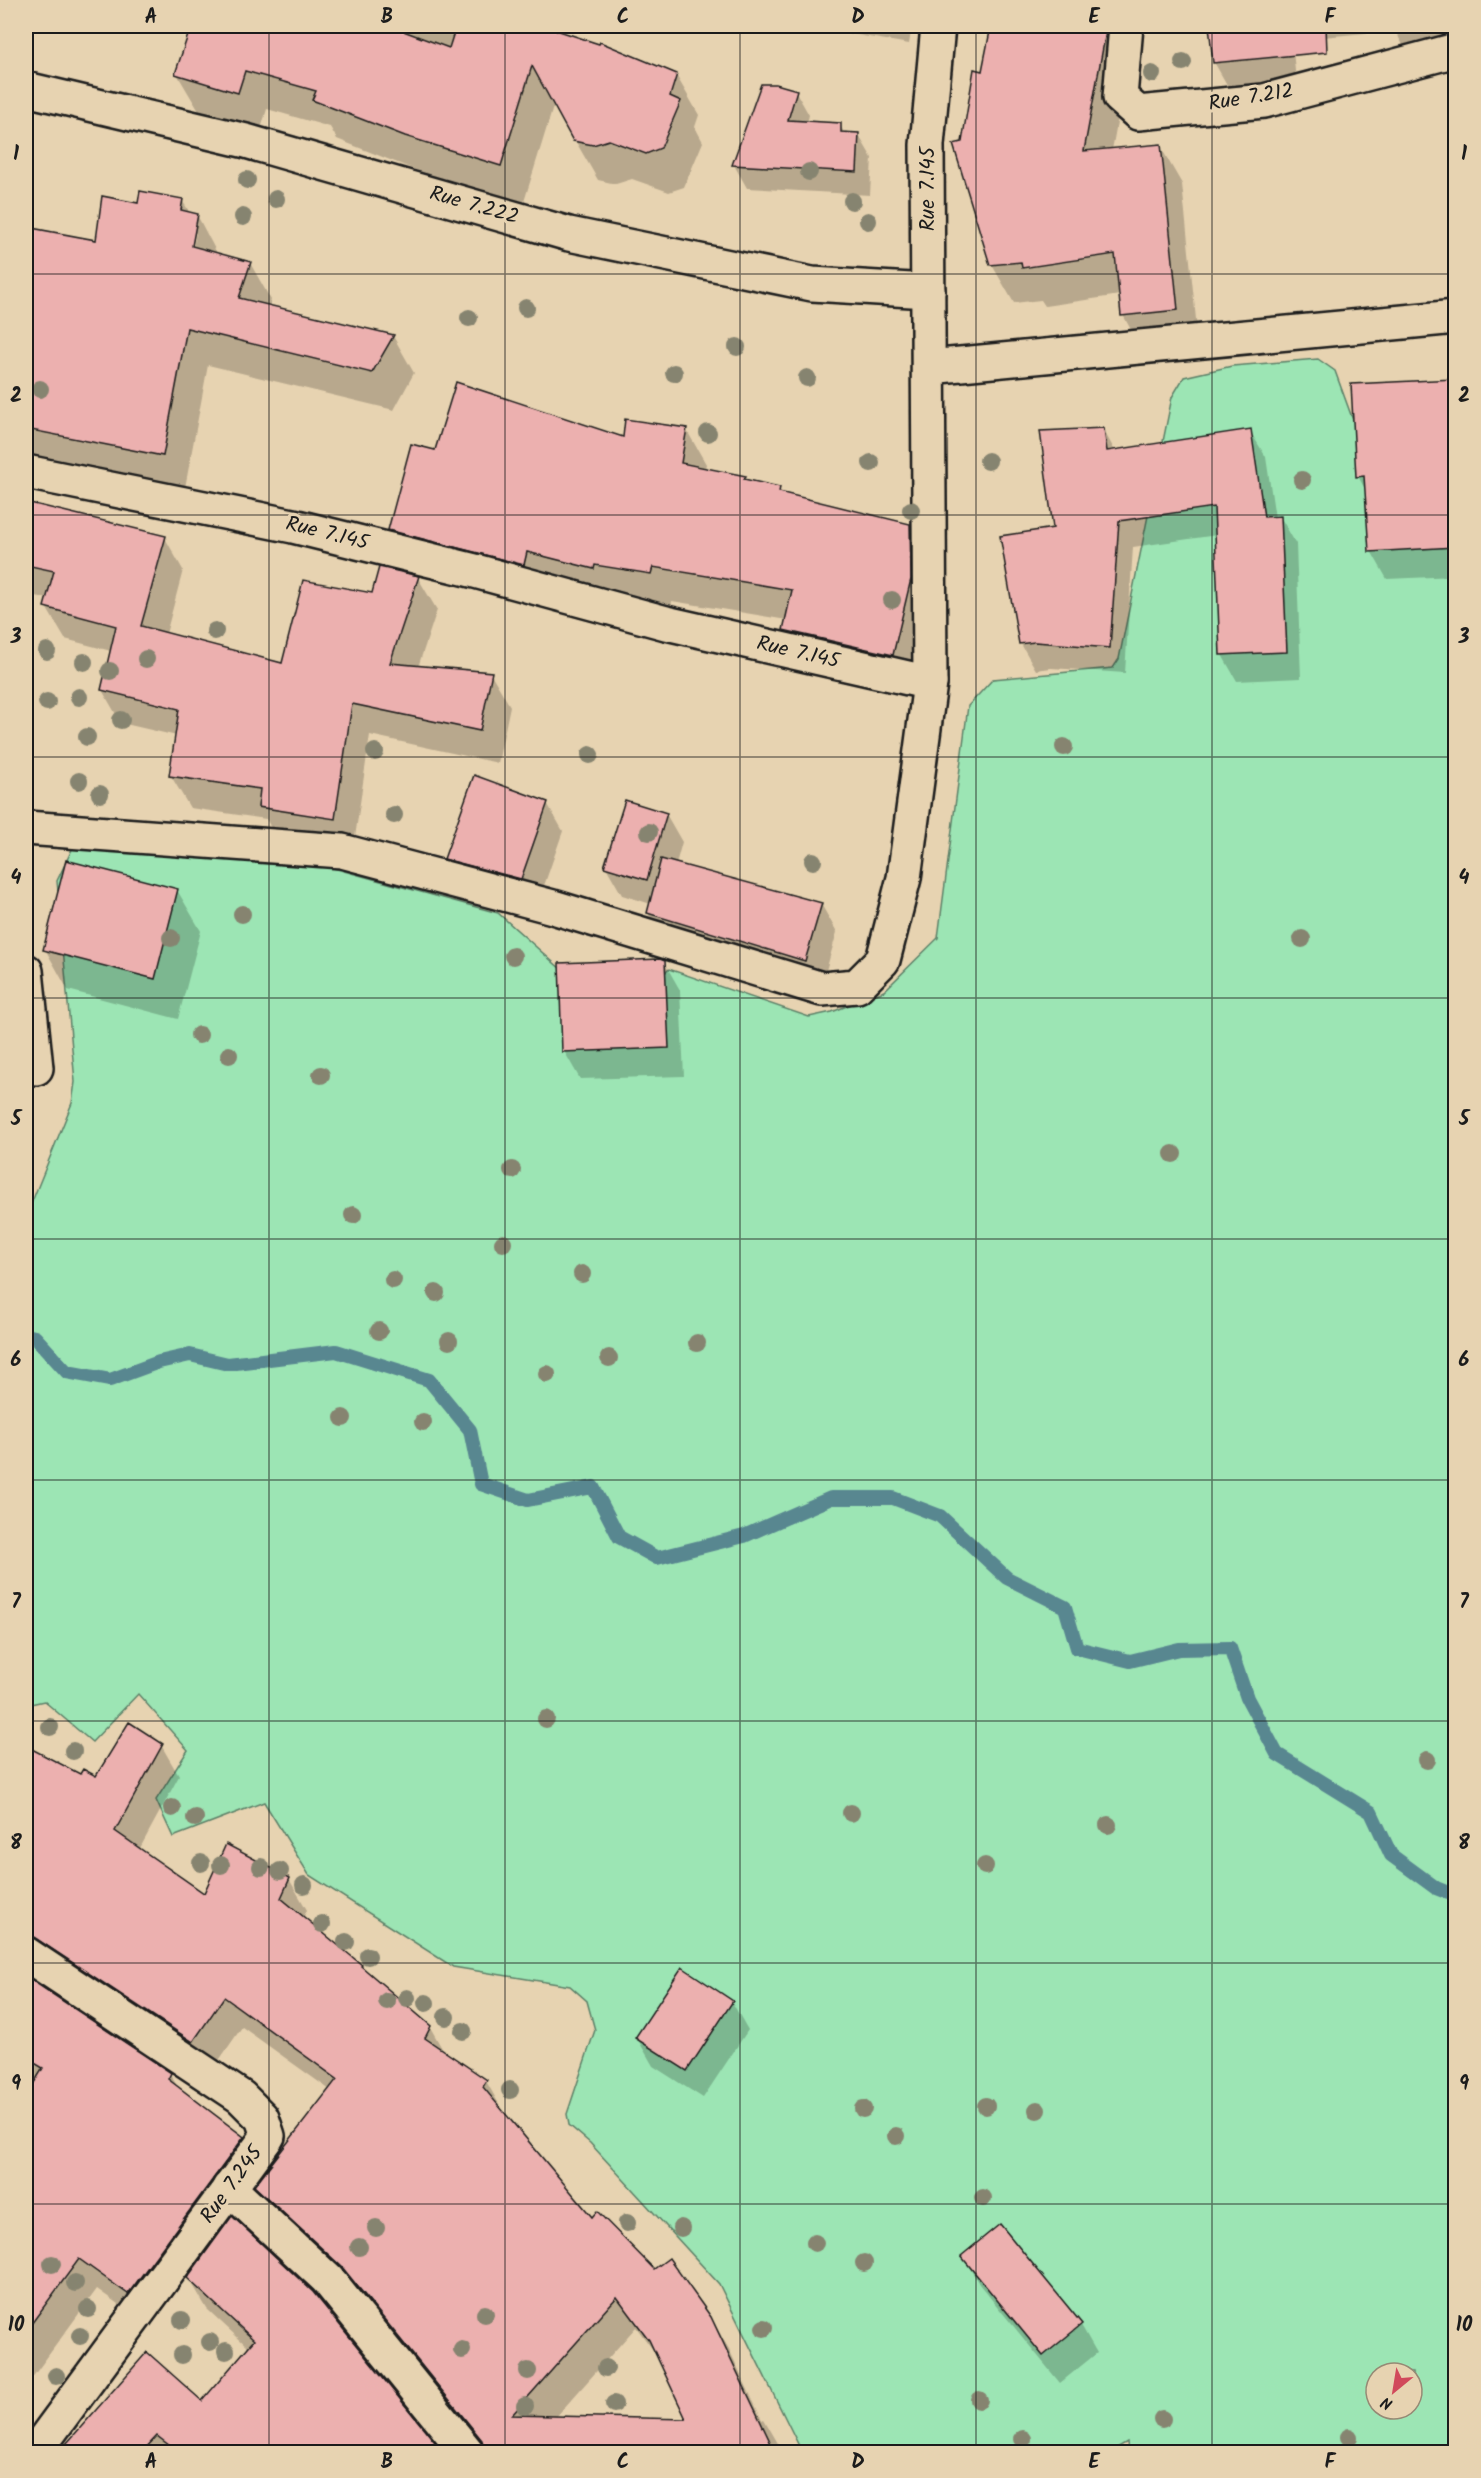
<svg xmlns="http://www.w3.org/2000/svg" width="1481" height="2478" font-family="Kalam,sans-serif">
  <rect width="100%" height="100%" fill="#e7d3b1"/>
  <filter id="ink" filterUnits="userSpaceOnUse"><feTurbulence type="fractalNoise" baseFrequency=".0167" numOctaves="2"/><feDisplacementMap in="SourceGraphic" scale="12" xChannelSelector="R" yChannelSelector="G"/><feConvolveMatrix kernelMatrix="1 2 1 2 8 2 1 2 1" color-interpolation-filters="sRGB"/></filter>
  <g filter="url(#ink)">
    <path fill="#9ce5b4" stroke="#5c8068" stroke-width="1.5" fill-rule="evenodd" d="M1318,359L1335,371L1386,511L1420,538L1455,528V2452H1128L1127,2442L1110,2452H802L719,2284L590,2143L569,2125L567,2114L595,2030L587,2001L570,1986L453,1967L309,1875L264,1802L173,1837L156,1800L188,1750L138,1694L92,1742L44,1701L26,1705V1203L31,1204L72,1103L75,1082L57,881L76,841L311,862L498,913L589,994L639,999L669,969L809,1017L832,1012L884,991L938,938L968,706L993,679L1113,668L1119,659L1172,397L1184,377L1232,366ZM1376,2373H1412V2409H1376Z"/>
    <g fill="#0003" fill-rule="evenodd">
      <path d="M192,26H549L548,29L676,75L699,115L695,127L703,142L684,187L669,192L632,179L616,184L598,180L554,104L523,205L428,175L337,139L330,127L267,109L260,132L200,113L177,74Z"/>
      <path d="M821,26H912L909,44L823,29Z"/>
      <path d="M992,26H1135L1112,150L1160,146L1182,184L1199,348L1144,354L1123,315L1120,295L1045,306L1041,300L1014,303L992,265L964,144L983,73Z"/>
      <path d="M1211,26H1456V63L1419,73L1399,38L1397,30L1292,40L1297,91L1234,97L1214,62Z"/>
      <path d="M762,85L796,92L809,115L807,123L840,125L845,134H858L872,158L870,195L747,188L734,165Z"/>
      <path d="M182,200L190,213L197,215L218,255L250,263L271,300L269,306L393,336L414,373L394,410L208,365L184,493L37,463L26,444V228L97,242L140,205ZM193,233H196L192,253H189Z"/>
      <path d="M1454,380L1456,576L1387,579L1371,551L1366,491L1358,476Z"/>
      <path d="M686,429L706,464L705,469L745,477L747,481L779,489L782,494L909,525L930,560L912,689L805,665L785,630L787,620L672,601L671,608L410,565L390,530L436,452L624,439Z"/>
      <path d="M1103,429L1115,451L1250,431L1266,457L1275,518H1281L1296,544L1301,678L1237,681L1222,655L1217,535L1133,547L1125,673L1051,668L1036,670L1021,644L1055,529Z"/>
      <path d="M26,504L165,538L183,570L166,634L283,665L373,594L418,578L437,610L418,667L491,674L510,706L498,763L370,735L353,851L278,840L266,819L190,808L171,776L177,736L121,723L102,690L111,651L65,639L46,607L48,598L26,595Z"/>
      <path d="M547,803L563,831L537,906L462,886L446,859Z"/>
      <path d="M666,814L682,842L676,864L821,904L837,932L821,988L665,941L648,913L651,904L622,895L606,867Z"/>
      <path d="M177,890L201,931L178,1019L68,990L45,949Z"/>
      <path d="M664,962L680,990L684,1076L580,1079L564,1051Z"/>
      <path d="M161,1745L179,1776L139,1850L205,1895L289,1879L307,1910L303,1918L361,1966L364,1971L430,2027L444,2052L486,2081L504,2113L592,2219L710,2317L729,2349L762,2420L764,2419L783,2452H487L361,2298L274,2217L256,2186L330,2090L242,2027L211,2072L28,1975L27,1979L170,2074L179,2089L243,2138L261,2169L146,2324L97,2289L26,2386V1748L81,1776L97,1778ZM636,2327L659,2358L688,2421L555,2418Z"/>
      <path d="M732,2002L748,2030L703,2098L653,2066L637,2038Z"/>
      <path d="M963,2256L1081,2325L1097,2353L1060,2383L979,2284Z"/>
      <path d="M189,2278L426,2433L437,2452H61L148,2354L202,2403L249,2348L207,2309Z"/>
    </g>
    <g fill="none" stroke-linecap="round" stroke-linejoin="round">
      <path stroke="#598790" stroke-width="14" d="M26,1335L35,1337L67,1372L110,1380L159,1362L190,1355L228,1364L336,1351L429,1380L470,1430L481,1484L528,1500L593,1487L619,1537L657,1558L744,1536L831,1498H893L940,1516L1007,1578L1065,1607L1077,1648L1130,1661L1179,1649L1230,1648L1247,1698L1277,1754L1371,1812L1391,1855L1436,1888L1456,1896"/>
    </g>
    <g fill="#ecb0af" stroke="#1c1c1c" stroke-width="1.5" fill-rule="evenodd">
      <path d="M191,26H390L449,48L456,26H544L599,44L600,42L677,74L670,96L681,101L661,148L646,154L609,140L593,145L573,141L532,66L501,166L405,136L312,100L316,91L245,71L238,93L175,74Z"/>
      <path d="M991,26H1107L1084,151L1161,144L1178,310L1121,316L1115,254L1022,268L1021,262L990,265L953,144L962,142L974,69L982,71Z"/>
      <path d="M1209,26H1326L1327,52L1213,63Z"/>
      <path d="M761,84H776L797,90L788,120L841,123V132L859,133L857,172L732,165Z"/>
      <path d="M140,191L183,199L181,210L198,214L192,246L251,262L239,298L394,335L372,373L187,328L163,456L26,429V227L96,240L102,196L138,203Z"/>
      <path d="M1455,379V547L1369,552L1364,476L1356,477L1351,384Z"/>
      <path d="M456,382L623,437L625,419L687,428L681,463L746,476L744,479L780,487L779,492L910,524L911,579L893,655L783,630L792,590L653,567L651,574L595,565L594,569L527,552L524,565L388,530L411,444L435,450Z"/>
      <path d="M1104,428L1107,451L1251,429L1264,517L1281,516L1287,652L1220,655L1214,507L1119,521L1110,648L1035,642L1019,644L1000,536L1053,528L1040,431Z"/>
      <path d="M26,502L166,536L141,626L282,663L303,580L372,593L379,567L419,576L390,663L492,672L480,731L352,704L335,819L258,807L260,789L169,776L179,709L101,690L116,626L44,607L54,571L26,565Z"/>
      <path d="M474,775L548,802L521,879L444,859Z"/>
      <path d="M625,800L667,813L647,880L604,867Z"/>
      <path d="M661,859L822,903L805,961L647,913Z"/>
      <path d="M66,860L178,889L155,979L43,950Z"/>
      <path d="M660,959L665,961L669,1048L562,1052L559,963Z"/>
      <path d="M129,1722L163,1744L115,1831L204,1893L226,1844L290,1878L281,1898L362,1965L361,1966L431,2026L425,2038L487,2080L483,2087L592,2217L597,2211L654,2269L669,2258L711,2317L775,2452H485L482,2440L342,2267L254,2186L337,2079L224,1997L193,2042L26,1932V1746L80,1774L83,1769L96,1776ZM617,2297L649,2340L686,2419L512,2415Z"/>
      <path d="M682,1967L733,2001L687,2071L635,2038Z"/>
      <path d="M28,1978L171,2073L168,2079L244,2137L128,2294L79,2259L26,2331V2096L43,2068L26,2058V1983Z"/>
      <path d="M232,2216L313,2292L443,2452H178L157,2436L142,2452H59L147,2352L202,2401L254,2340L187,2278Z"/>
      <path d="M1000,2224L1082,2324L1043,2356L961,2256Z"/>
    </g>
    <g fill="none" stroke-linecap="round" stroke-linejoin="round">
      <defs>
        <g id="minor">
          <path d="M1126,26L1120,97L1138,113L1264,101L1456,50"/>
          <path d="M26,89L246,141L569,234L812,284L928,291"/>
          <path d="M929,367L1456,317"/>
          <path d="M26,472L293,526L475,571L666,623L930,683L927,145L938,26"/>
          <path d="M26,828L342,851L553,907L822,989L857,986L883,960L904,878L930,683"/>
          <path d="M26,971L36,1068"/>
          <path d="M26,1954L241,2097L262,2118L268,2136L35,2452"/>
          <path d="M229,2188L327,2279L467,2452"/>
        </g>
      </defs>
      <use href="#minor" stroke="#1c1c1c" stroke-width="38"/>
      <use href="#minor" stroke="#e7d3b1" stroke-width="33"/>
    </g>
    <g fill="#868470">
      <circle cx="1183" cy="62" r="9"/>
      <circle cx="1152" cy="74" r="9"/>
      <circle cx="809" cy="172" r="9"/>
      <circle cx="247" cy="180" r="9"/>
      <circle cx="276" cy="199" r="9"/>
      <circle cx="852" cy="201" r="9"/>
      <circle cx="243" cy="217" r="9"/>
      <circle cx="868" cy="221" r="9"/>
      <circle cx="526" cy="308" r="9"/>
      <circle cx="469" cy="318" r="9"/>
      <circle cx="737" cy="347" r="9"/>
      <circle cx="674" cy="373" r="9"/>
      <circle cx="807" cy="378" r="9"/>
      <circle cx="40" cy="389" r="9"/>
      <circle cx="708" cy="433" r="9"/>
      <circle cx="988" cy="461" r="9"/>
      <circle cx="871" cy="463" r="9"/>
      <circle cx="1302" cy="480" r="9"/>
      <circle cx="911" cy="510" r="9"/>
      <circle cx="892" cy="600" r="9"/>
      <circle cx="215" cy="631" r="9"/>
      <circle cx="47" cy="651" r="9"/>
      <circle cx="146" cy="659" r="9"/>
      <circle cx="84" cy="662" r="9"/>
      <circle cx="110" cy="671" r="9"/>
      <circle cx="79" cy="697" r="9"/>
      <circle cx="47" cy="702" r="9"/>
      <circle cx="121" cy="720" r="9"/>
      <circle cx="87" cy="737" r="9"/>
      <circle cx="1064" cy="747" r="9"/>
      <circle cx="375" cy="752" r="9"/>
      <circle cx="590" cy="755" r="9"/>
      <circle cx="79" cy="781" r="9"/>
      <circle cx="100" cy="794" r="9"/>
      <circle cx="394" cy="815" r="9"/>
      <circle cx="649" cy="832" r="9"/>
      <circle cx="813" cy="861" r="9"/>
      <circle cx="242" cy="914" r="9"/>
      <circle cx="171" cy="938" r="9"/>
      <circle cx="1302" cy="939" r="9"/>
      <circle cx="513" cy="956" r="9"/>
      <circle cx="199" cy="1035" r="9"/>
      <circle cx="229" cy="1055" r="9"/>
      <circle cx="321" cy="1075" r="9"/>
      <circle cx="1173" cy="1154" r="9"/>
      <circle cx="512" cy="1170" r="9"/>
      <circle cx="353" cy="1215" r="9"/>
      <circle cx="503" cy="1243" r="9"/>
      <circle cx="582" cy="1274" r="9"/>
      <circle cx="393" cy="1280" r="9"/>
      <circle cx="436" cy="1293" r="9"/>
      <circle cx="379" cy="1331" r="9"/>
      <circle cx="449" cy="1341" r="9"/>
      <circle cx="697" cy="1343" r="9"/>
      <circle cx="609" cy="1358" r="9"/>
      <circle cx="547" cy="1374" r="9"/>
      <circle cx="343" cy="1418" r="9"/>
      <circle cx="423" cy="1422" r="9"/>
      <circle cx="546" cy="1719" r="9"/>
      <circle cx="50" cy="1727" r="9"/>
      <circle cx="73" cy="1751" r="9"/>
      <circle cx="1427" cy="1760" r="9"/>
      <circle cx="172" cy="1808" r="9"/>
      <circle cx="851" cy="1813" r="9"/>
      <circle cx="195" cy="1818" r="9"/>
      <circle cx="1108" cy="1825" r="9"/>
      <circle cx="201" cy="1863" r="9"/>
      <circle cx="221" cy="1865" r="9"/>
      <circle cx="985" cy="1866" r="9"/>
      <circle cx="261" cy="1867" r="9"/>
      <circle cx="280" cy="1871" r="9"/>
      <circle cx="304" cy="1885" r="9"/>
      <circle cx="322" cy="1924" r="9"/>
      <circle cx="346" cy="1942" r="9"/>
      <circle cx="368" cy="1956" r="9"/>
      <circle cx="407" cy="1998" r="9"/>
      <circle cx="387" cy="2001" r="9"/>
      <circle cx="426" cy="2003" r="9"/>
      <circle cx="446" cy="2017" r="9"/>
      <circle cx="463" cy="2031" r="9"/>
      <circle cx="510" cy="2090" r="9"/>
      <circle cx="986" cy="2106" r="9"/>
      <circle cx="863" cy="2109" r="9"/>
      <circle cx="1037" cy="2110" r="9"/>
      <circle cx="896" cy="2136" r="9"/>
      <circle cx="983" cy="2198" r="9"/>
      <circle cx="627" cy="2223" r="9"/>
      <circle cx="376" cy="2228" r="9"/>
      <circle cx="681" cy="2228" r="9"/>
      <circle cx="815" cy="2243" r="9"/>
      <circle cx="359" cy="2247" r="9"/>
      <circle cx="864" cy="2263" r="9"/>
      <circle cx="52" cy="2264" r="9"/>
      <circle cx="75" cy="2283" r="9"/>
      <circle cx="88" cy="2309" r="9"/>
      <circle cx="485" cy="2314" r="9"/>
      <circle cx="182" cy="2320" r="9"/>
      <circle cx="764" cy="2328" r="9"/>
      <circle cx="80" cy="2336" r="9"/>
      <circle cx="210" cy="2342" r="9"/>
      <circle cx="462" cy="2350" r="9"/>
      <circle cx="226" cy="2351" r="9"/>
      <circle cx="182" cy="2355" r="9"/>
      <circle cx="606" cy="2368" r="9"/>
      <circle cx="528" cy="2371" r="9"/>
      <circle cx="56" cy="2376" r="9"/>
      <circle cx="979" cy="2400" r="9"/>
      <circle cx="614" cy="2404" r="9"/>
      <circle cx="525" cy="2406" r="9"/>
      <circle cx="1162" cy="2419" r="9"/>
      <circle cx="1349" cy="2437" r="9"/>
      <circle cx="1023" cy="2439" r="9"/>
    </g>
  </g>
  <path fill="none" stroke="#1c1c1c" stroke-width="1.5" stroke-opacity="0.55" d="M269,26V2452M505,26V2452M740,26V2452M976,26V2452M1212,26V2452M26,274H1456M26,515H1456M26,757H1456M26,998H1456M26,1239H1456M26,1480H1456M26,1721H1456M26,1963H1456M26,2204H1456"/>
  <g text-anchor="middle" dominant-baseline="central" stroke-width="6" stroke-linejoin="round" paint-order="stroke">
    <g font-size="21" fill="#1c1c1c" stroke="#e7d3b1">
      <text transform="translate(1251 98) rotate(-9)">Rue 7.212</text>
      <text transform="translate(928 189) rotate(-90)">Rue 7.145</text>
      <text transform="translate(474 206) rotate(16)">Rue 7.222</text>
      <text transform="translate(327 534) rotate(14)">Rue 7.145</text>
      <text transform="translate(798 653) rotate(13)">Rue 7.145</text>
      <text transform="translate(232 2185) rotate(-54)">Rue 7.245</text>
    </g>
  </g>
  <rect width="1481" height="2478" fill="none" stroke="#e7d3b1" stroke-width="66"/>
  <g transform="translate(1394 2391) rotate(210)"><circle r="28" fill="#e7d3b1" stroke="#968a75" stroke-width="1.5"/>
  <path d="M0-4.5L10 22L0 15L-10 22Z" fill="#d1495b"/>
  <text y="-9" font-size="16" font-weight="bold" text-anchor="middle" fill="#1c1c1c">N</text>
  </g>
  <rect x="33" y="33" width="1415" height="2412" fill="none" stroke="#1c1c1c" stroke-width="2"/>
  <g font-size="20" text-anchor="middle" font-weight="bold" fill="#1c1c1c">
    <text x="151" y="23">A</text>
    <text x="387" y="23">B</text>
    <text x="623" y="23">C</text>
    <text x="858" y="23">D</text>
    <text x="1094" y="23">E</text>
    <text x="1330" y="23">F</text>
    <text x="16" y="160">1</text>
    <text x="1464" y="160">1</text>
    <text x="16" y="402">2</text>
    <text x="1464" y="402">2</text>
    <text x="16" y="643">3</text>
    <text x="1464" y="643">3</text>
    <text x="16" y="884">4</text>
    <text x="1464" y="884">4</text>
    <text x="16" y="1125">5</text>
    <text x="1464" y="1125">5</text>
    <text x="16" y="1366">6</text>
    <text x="1464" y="1366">6</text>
    <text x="16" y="1608">7</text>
    <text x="1464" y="1608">7</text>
    <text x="16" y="1849">8</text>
    <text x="1464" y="1849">8</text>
    <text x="16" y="2090">9</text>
    <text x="1464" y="2090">9</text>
    <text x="16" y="2331">10</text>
    <text x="1464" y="2331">10</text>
    <text x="151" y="2468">A</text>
    <text x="387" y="2468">B</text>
    <text x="623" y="2468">C</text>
    <text x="858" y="2468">D</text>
    <text x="1094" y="2468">E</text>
    <text x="1330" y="2468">F</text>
  </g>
</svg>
